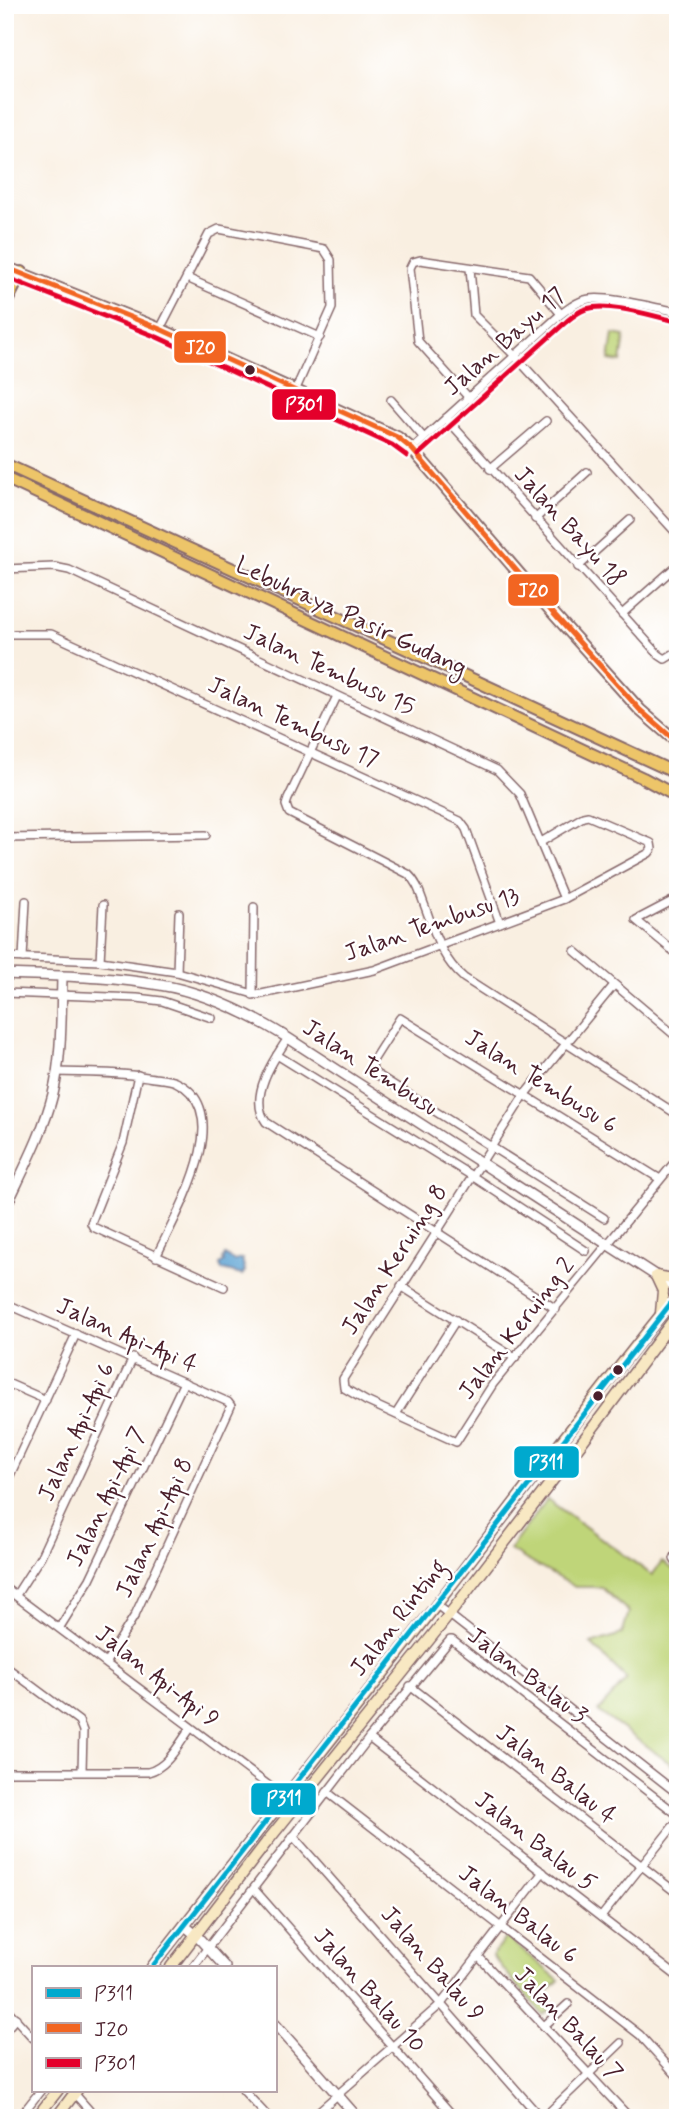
<svg xmlns="http://www.w3.org/2000/svg" width="683" height="2123" font-family="Mynerve,sans-serif">
  <rect width="100%" height="100%" fill="#fff"/>
  <filter id="ink" filterUnits="userSpaceOnUse"><feTurbulence type="fractalNoise" baseFrequency=".0143" numOctaves="2"/><feDisplacementMap in="SourceGraphic" scale="14" xChannelSelector="R" yChannelSelector="G"/><feConvolveMatrix kernelMatrix="1 2 1 2 8 2 1 2 1" color-interpolation-filters="sRGB"/></filter>
  <filter id="wash" filterUnits="userSpaceOnUse"><feTurbulence type="fractalNoise" baseFrequency=".00686" numOctaves="4" result="noise"/><feDisplacementMap in="SourceGraphic" scale="28" xChannelSelector="R" yChannelSelector="G"/><feGaussianBlur stdDeviation="1.57" result="paint"/><feColorMatrix in="noise" values="0 0 0 0 0 0 0 0 0 0 0 0 0 0 0 0 0 1.4 0 .05"/><feComposite in="paint" operator="in"/></filter>
  <g filter="url(#wash)">
    <rect width="100%" height="100%" fill="#f9efe1"/>
    <g fill="#bfd579" stroke="#847a52" stroke-width="2">
      <path d="M613,334L625,336L621,362L609,360Z"/>
      <path d="M547,1499L652,1575L662,1562L678,1573V1769L598,1711L627,1679L591,1644L622,1634L629,1612L601,1587H575L509,1550Z"/>
      <path d="M506,1937L559,1980L545,1994L554,2006L543,2015L492,1956Z"/>
    </g>
    <path fill="#5fa4d4" stroke="#546280" stroke-width="2" d="M225,1255L234,1261L242,1259L245,1271L242,1275L222,1270L220,1265L224,1262L223,1259Z"/>
  </g>
  <g filter="url(#ink)">
    <g fill="none" stroke-linecap="round" stroke-linejoin="round">
      <defs>
        <g id="minor">
          <path d="M470,268L474,315L515,356L678,535"/>
          <path d="M187,278L320,337"/>
          <path d="M160,329L209,234L219,229L324,249L331,260L332,308L295,391"/>
          <path d="M469,398L418,341L410,268L413,262L420,260L529,276L561,314"/>
          <path d="M391,400L424,438"/>
          <path d="M446,418L659,655L665,659L678,651"/>
          <path d="M412,449L561,314C568,309 576,302 585,300C602,294 657,308 678,312"/>
          <path d="M490,469L546,421"/>
          <path d="M535,519L587,472"/>
          <path d="M578,567L630,520"/>
          <path d="M5,569L54,567L69,570L497,770L520,794L564,899"/>
          <path d="M622,614L674,568"/>
          <path d="M5,634H51L460,821L466,829L500,923"/>
          <path d="M337,696L288,799L286,805L289,813L408,874C417,882 420,893 424,904C435,933 440,957 464,978L678,1115"/>
          <path d="M5,838L206,835"/>
          <path d="M678,898L636,920L678,955"/>
          <path d="M575,951L678,1038"/>
          <path d="M5,957L100,961L177,972L257,995L374,970L564,899L649,853L652,849L651,843L588,816L583,817L541,842"/>
          <path d="M23,958L26,901"/>
          <path d="M100,961L103,905"/>
          <path d="M177,972L179,913"/>
          <path d="M614,985L525,1094L343,1379L344,1388L366,1401L456,1442L493,1384L678,1158"/>
          <path d="M5,993L137,998L162,1001L212,1018"/>
          <path d="M253,995L254,907"/>
          <path d="M288,1038C273,1060 248,1097 266,1122L556,1309"/>
          <path d="M277,1055L472,1176L586,1251"/>
          <path d="M57,1072C89,1073 122,1072 154,1078C161,1079 170,1079 176,1082C239,1112 175,1216 156,1257"/>
          <path d="M138,1075L123,1143L91,1223L93,1227L224,1287"/>
          <path d="M604,1218L373,1072L372,1062L400,1018L660,1179"/>
          <path d="M401,1286L515,1358"/>
          <path d="M5,1303L228,1402L231,1406L135,1615L106,1662"/>
          <path d="M5,1382L46,1400"/>
          <path d="M396,1414L456,1320"/>
          <path d="M5,1486L76,1334"/>
          <path d="M678,1550L674,1559L678,1565"/>
          <path d="M5,1588L284,1797"/>
          <path d="M16,1595L41,1556L133,1358"/>
          <path d="M437,1605L678,1794"/>
          <path d="M60,1627L90,1579L184,1382"/>
          <path d="M5,1666L79,1721L83,1731L82,1771"/>
          <path d="M410,1686L678,1894"/>
          <path d="M369,1738L678,1977"/>
          <path d="M5,1772H148C168,1767 179,1744 190,1729"/>
          <path d="M327,1792L640,2035L678,2077"/>
          <path d="M293,1836L541,2118"/>
          <path d="M254,1889L455,2118"/>
          <path d="M601,1917L678,1820"/>
          <path d="M478,1956L630,2118"/>
          <path d="M193,1967L369,1738L450,1640H452L678,1815"/>
          <path d="M5,2007L33,2038"/>
          <path d="M544,2026L568,2004"/>
          <path d="M5,2031L16,2018"/>
          <path d="M243,2090L269,2118"/>
          <path d="M74,2093L96,2118"/>
          <path d="M19,2118L41,2090"/>
          <path d="M311,2118L441,2004L543,1872"/>
          <path d="M543,2118L621,2043"/>
        </g>
        <g id="tertiary">
          <path d="M5,974C57,976 109,976 160,985C204,992 251,1015 288,1038L678,1290"/>
          <path d="M5,1209C22,1172 43,1134 53,1094C62,1057 61,1015 62,977"/>
          <path d="M185,1926L196,1935L225,1967"/>
          <path d="M275,2024L358,2118"/>
        </g>
        <g id="secondary">
          <path d="M656,1276L663,1291L661,1313"/>
          <path d="M656,1276L678,1280"/>
          <path d="M152,1967C246,1845 343,1726 437,1604C517,1500 595,1395 678,1294"/>
          <path d="M171,1967L266,1843L449,1615L598,1421L678,1314"/>
          <path d="M36,2118L58,2090"/>
          <path d="M56,2118L77,2090"/>
        </g>
        <g id="primary">
          <path d="M5,267L160,329L397,437L412,449L553,613L640,710L678,743"/>
          <path d="M5,305L22,272"/>
        </g>
        <g id="trunk">
          <path d="M5,464L678,774"/>
          <path d="M5,478L643,778L678,797"/>
        </g>
      </defs>
      <use href="#minor" stroke="#87686b" stroke-width="10"/>
      <use href="#tertiary" stroke="#87686b" stroke-width="12"/>
      <use href="#secondary" stroke="#87686b" stroke-width="13"/>
      <use href="#primary" stroke="#87686b" stroke-width="14"/>
      <use href="#trunk" stroke="#87686b" stroke-width="14"/>
      <use href="#minor" stroke="#fff" stroke-width="7"/>
      <use href="#tertiary" stroke="#fff" stroke-width="9"/>
      <use href="#secondary" stroke="#f8e8c3" stroke-width="10"/>
      <use href="#primary" stroke="#edc569" stroke-width="10"/>
      <use href="#trunk" stroke="#edc569" stroke-width="10"/>
      <defs>
        <path id="bus-1" d="M152,1967L678,1294"/>
        <path id="bus-2" d="M5,267L160,329L397,437L412,449L553,613L640,710L678,743"/>
        <g id="bus-3">
          <path d="M5,277L157,337L392,445L407,456"/>
          <path d="M418,455L567,321C573,316 579,311 586,309C610,302 652,316 676,321"/>
        </g>
      </defs>
      <use href="#bus-1" stroke="#fff" stroke-width="10"/>
      <use href="#bus-2" stroke="#fff" stroke-width="10"/>
      <use href="#bus-3" stroke="#fff" stroke-width="10"/>
      <use href="#bus-1" stroke="#00a9ce" stroke-width="5"/>
      <use href="#bus-2" stroke="#f26522" stroke-width="5"/>
      <use href="#bus-3" stroke="#e4002b" stroke-width="5"/>
    </g>
  </g>
  <g fill="#4a1f2b" stroke="#fff" stroke-width="2.5">
    <circle cx="250" cy="370" r="6"/>
    <circle cx="618" cy="1370" r="6"/>
    <circle cx="598" cy="1396" r="6"/>
  </g>
  <g text-anchor="middle" dominant-baseline="central" stroke-width="5" stroke-linejoin="round" paint-order="stroke">
    <g font-size="24" fill="#4a1f2b" stroke="#fff">
      <text transform="translate(505 342) rotate(-41)">Jalan Bayu 17</text>
      <text transform="translate(569 527) rotate(48)">Jalan Bayu 18</text>
      <text transform="translate(351 617) rotate(25)">Lebuhraya Pasir Gudang</text>
      <text transform="translate(329 670) rotate(25)">Jalan Tembusu 15</text>
      <text transform="translate(293 723) rotate(25)">Jalan Tembusu 17</text>
      <text transform="translate(432 925) rotate(-19)">Jalan Tembusu 13</text>
      <text transform="translate(370 1068) rotate(33)">Jalan Tembusu</text>
      <text transform="translate(541 1082) rotate(32)">Jalan Tembusu 6</text>
      <text transform="translate(395 1260) rotate(-57)">Jalan Keruing 8</text>
      <text transform="translate(517 1329) rotate(-52)">Jalan Keruing 2</text>
      <text transform="translate(127 1336) rotate(24)">Jalan Api-Api 4</text>
      <text transform="translate(77 1432) rotate(-65)">Jalan Api-Api 6</text>
      <text transform="translate(107 1497) rotate(-64)">Jalan Api-Api 7</text>
      <text transform="translate(155 1528) rotate(-65)">Jalan Api-Api 8</text>
      <text transform="translate(399 1618) rotate(-52)">Jalan Rinting</text>
      <text transform="translate(527 1676) rotate(37)">Jalan Balau 3</text>
      <text transform="translate(157 1677) rotate(38)">Jalan Api-Api 9</text>
      <text transform="translate(556 1775) rotate(38)">Jalan Balau 4</text>
      <text transform="translate(535 1842) rotate(38)">Jalan Balau 5</text>
      <text transform="translate(518 1915) rotate(38)">Jalan Balau 6</text>
      <text transform="translate(432 1964) rotate(49)">Jalan Balau 9</text>
      <text transform="translate(369 1991) rotate(49)">Jalan Balau 10</text>
      <text transform="translate(568 2024) rotate(47)">Jalan Balau 7</text>
    </g>
  </g>
  <g stroke="#fff" stroke-width="2.5">
    <rect x="173" y="330" width="54" height="34" rx="7" fill="#f26522"/>
    <rect x="271" y="388" width="66" height="33" rx="7" fill="#e4002b"/>
    <rect x="507" y="573" width="53" height="34" rx="7" fill="#f26522"/>
    <rect x="513" y="1445" width="67" height="34" rx="7" fill="#00a9ce"/>
    <rect x="250" y="1782" width="67" height="34" rx="7" fill="#00a9ce"/>
  </g>
  <g font-size="19" text-anchor="middle" font-weight="bold" fill="#fff">
    <text x="200" y="354">J20</text>
    <text x="304" y="411">P301</text>
    <text x="533" y="597">J20</text>
    <text x="546" y="1469">P311</text>
    <text x="284" y="1805">P311</text>
  </g>
  <rect width="683" height="2123" fill="none" stroke="#fff" stroke-width="28"/>
  <rect x="32" y="1966" width="245" height="126" fill="#ffffff" stroke="#b7a5aa" stroke-width="2"/>
  <rect x="46" y="1988" width="35" height="10" fill="#00a9ce" stroke="#b7a5aa" stroke-width="2"/>
  <text x="94" y="2000" font-size="21" fill="#4a1f2b">P311</text>
  <rect x="46" y="2023" width="35" height="10" fill="#f26522" stroke="#b7a5aa" stroke-width="2"/>
  <text x="94" y="2036" font-size="21" fill="#4a1f2b">J20</text>
  <rect x="46" y="2058" width="35" height="10" fill="#e4002b" stroke="#b7a5aa" stroke-width="2"/>
  <text x="94" y="2070" font-size="21" fill="#4a1f2b">P301</text>
</svg>
